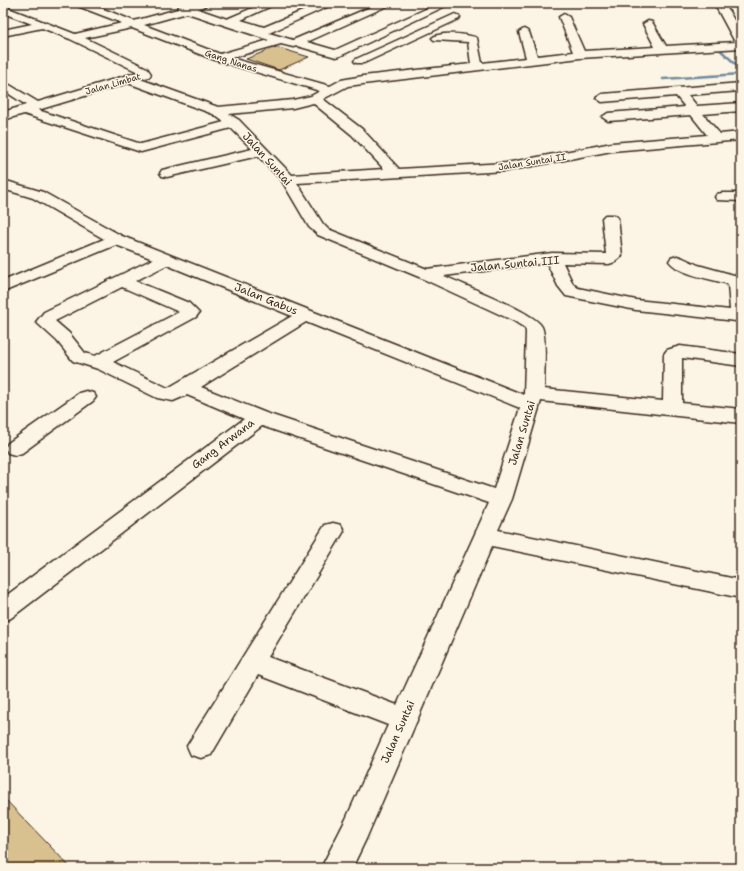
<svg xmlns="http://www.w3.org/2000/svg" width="744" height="871" font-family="'Shantell Sans',sans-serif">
  <rect width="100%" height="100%" fill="#fcf5e5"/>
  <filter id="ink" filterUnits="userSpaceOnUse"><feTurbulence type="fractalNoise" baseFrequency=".025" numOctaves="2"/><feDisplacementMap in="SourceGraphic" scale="8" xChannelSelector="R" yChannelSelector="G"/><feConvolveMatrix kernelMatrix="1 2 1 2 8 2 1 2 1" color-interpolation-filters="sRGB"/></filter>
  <g filter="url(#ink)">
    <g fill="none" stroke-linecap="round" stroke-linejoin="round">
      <g stroke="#728b9e" stroke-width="2.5">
        <path d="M717,47L741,69"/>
        <path d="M663,79L741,74"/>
      </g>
    </g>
    <g fill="#d8c08f" stroke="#3b2a1e">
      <path d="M276,47L309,57L279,70L246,59Z"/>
      <path d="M3,797L71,868H3Z"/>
    </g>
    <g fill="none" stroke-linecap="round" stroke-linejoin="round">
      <defs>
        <g id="minor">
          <path d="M74,3H88L134,21L178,9L179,6C189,3 201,3 211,3L198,9L227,19L264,3H278L241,20L264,27L322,3H336L269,33L293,40L380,3H394L307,42L335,50L439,3H452L340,56L336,57L297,46L293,47L281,44L231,58L330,86L341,80L363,76L471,64L468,42L434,40L432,38C439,31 469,34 477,38L482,63L526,58L519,32L524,29L529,32L537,56L573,52L559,17L564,14L569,17L584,51L655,47L643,24L648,21L652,22L666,46L735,42L714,3H724L741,32V48L580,58L363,84L348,86L323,99L362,129L399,169L506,163L612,143L707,135L691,115L608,121L602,117L608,113L685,107L676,96L602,102L596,98L602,94L741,83V91L688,95L697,106L741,103V111L703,114L720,134L741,132V140L612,151L506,171L297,183L323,224L328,229L427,269L552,253L606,254L602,218L605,215H615L618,218L622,256L615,262L609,264L563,263L573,284L578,288L636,300L730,310L728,284C712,279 679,275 669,261L671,258L677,256L683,258L698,265L741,277V320L736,321L636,310L566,296L558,286L547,263L444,276C462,284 536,313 542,327C547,338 544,375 544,389L663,401L664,354L667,350L680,346L741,354V366L682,358V403L741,409V423L541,401L512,499L498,530L741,580V598L492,546L366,839L352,868H321L346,819L388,725L258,675L211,755L201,758L191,755L187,746L325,525L333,523L341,525L344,531L268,657L397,705L489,503L262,426L11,618L3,621V598L244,419L187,395L173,401L157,398L98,369L73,361L57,341L36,322L44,312L153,259L116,245L3,292V281L104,239L33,198L3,189V180L43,192L122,236L524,395L526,332L525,328L514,321L419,277L318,235L309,227L282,181L258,156L167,177L162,176L160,173L162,170L252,149L231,128L141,152L24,114L3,120V112L26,105L3,90V81L38,102L138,72L70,39L42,28L3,36V30L32,24L3,13V6L75,34L122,23L75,5ZM187,13L269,40L220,54L144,25ZM132,28L215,60L320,91L311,96L293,100L218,107L140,79L149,77L151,74L147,68L85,38ZM128,83L213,114L224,122L141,144L38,110ZM313,103L352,135L384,169L292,175L239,120L229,114L293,108ZM167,265L292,316L168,388L113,362L196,317L199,313L189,303L135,281ZM122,287L179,312L95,356L85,353L69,333L55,321ZM306,322L520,408L494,489L266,413L201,387Z"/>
          <path d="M455,14L460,17L459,19L364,63H356L354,61L356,59Z"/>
          <path d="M722,193H741V201L717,200L715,197L717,194Z"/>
          <path d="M86,391L93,393L96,397L93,401L22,453L15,455L8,453L5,448L8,443L79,393Z"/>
        </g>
      </defs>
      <use href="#minor" stroke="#3b2a1e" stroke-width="3"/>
      <use href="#minor" fill="#fcf5e5" fill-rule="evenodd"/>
    </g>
  </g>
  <g text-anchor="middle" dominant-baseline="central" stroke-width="3" stroke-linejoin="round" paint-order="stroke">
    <g font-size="9" fill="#3b2a1e" stroke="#fcf5e5">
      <text transform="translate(231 61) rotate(18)">Gang Nanas</text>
      <text transform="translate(113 84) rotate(-16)">Jalan Limbat</text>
      <text transform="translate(532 162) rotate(-9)">Jalan Suntai II</text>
    </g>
    <g font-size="11" fill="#3b2a1e" stroke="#fcf5e5">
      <text transform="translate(267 159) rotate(48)">Jalan Suntai</text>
      <text transform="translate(515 264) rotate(-5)">Jalan Suntai III</text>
      <text transform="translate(266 299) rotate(22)">Jalan Gabus</text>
      <text transform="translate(522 433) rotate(-73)">Jalan Suntai</text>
      <text transform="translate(223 444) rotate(-37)">Gang Arwana</text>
      <text transform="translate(398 732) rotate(-66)">Jalan Suntai</text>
    </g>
  </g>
  <rect width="744" height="871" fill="none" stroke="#fcf5e5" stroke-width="16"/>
  <rect x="8" y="8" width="728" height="855" fill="none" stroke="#3b2a1e" stroke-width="1.5" filter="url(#ink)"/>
</svg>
